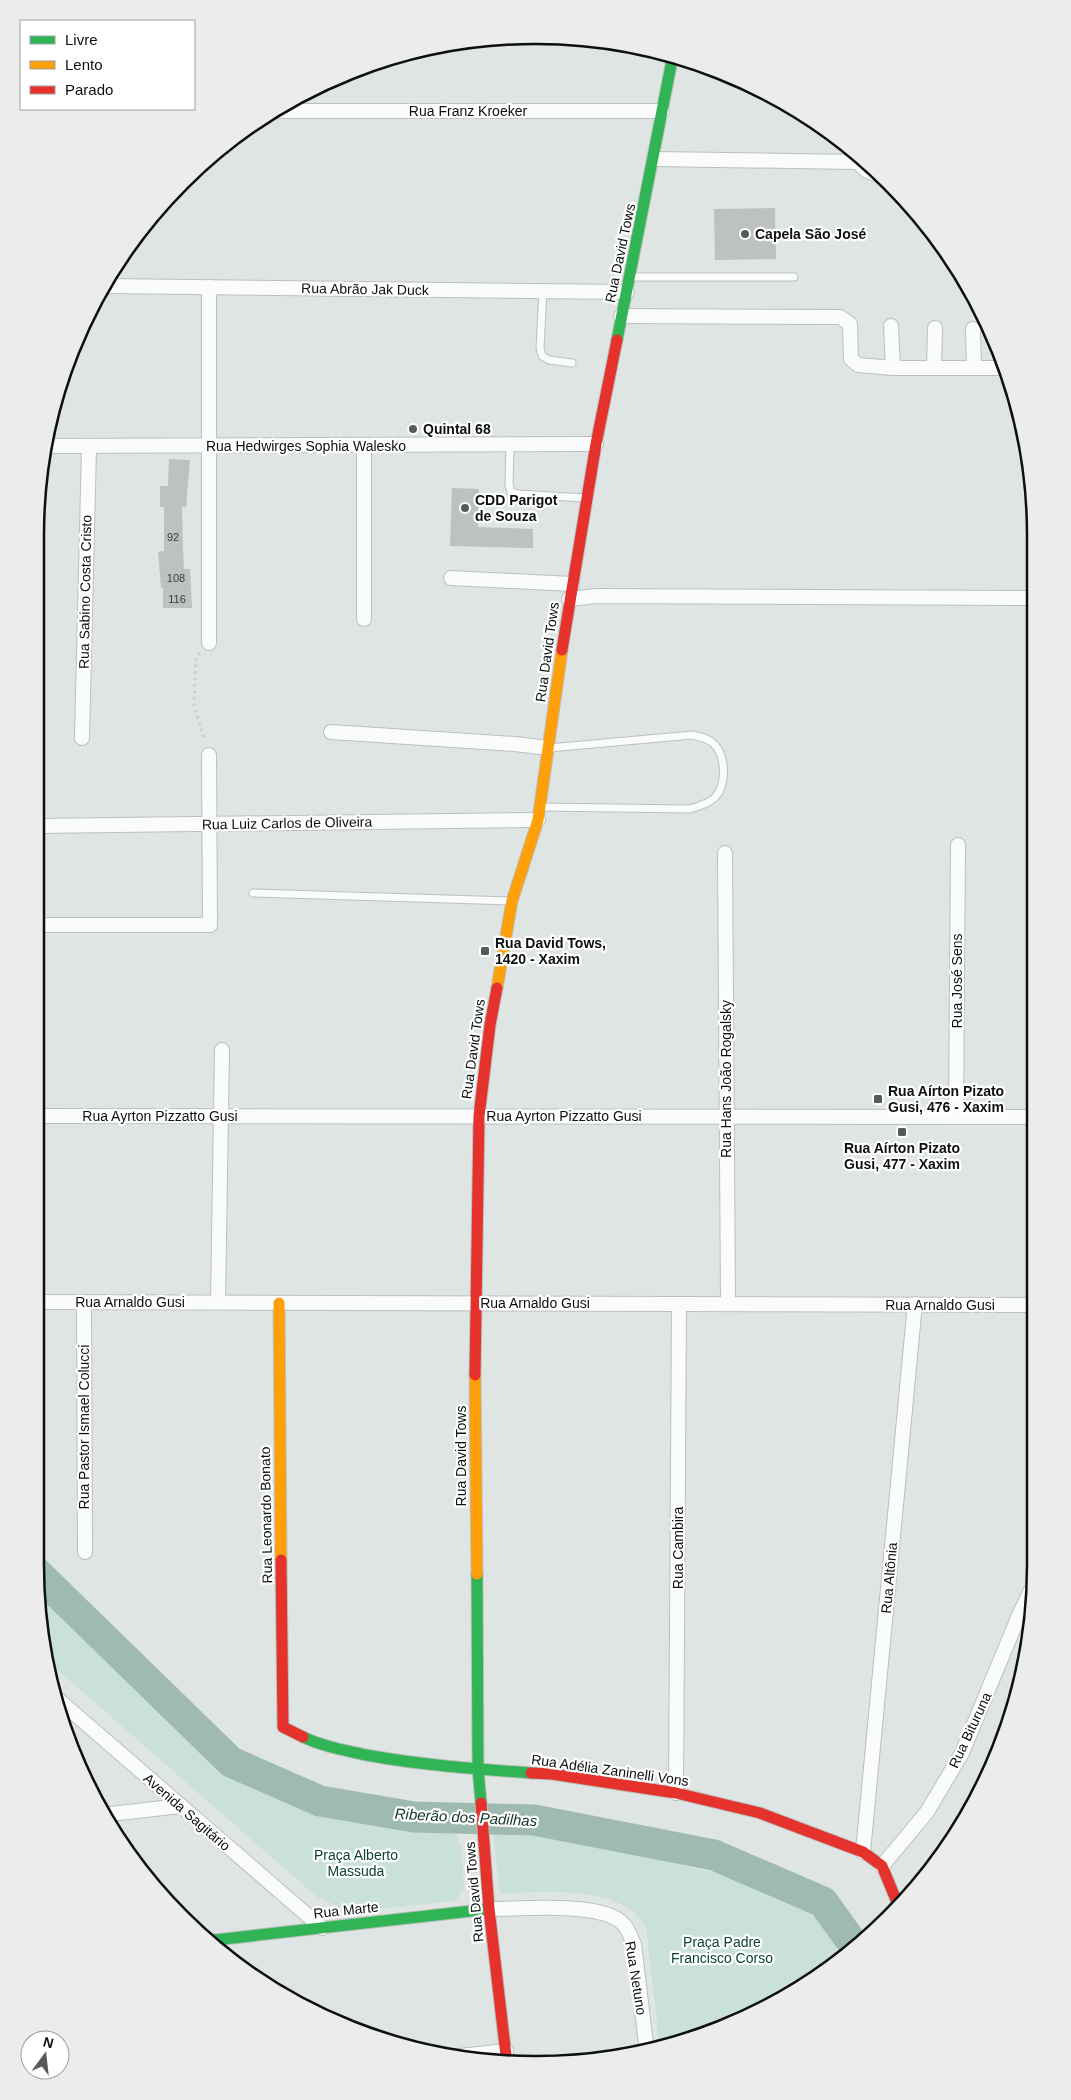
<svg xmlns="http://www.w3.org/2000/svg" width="1071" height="2100" font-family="Arial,sans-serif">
  <rect width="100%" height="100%" fill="#dfe5e2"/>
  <g fill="#cae1d8">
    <path d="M37,1581L216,1759L255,1784L309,1808L335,1814L388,1820L456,1834L461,1848L464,1888L455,1901L370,1910L343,1909L317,1897L44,1658Z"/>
    <path d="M537,1833L656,1858L752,1882L815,1916L843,1959L757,2014L660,2049L646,1928C643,1923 639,1917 635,1913C602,1886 539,1892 500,1894L493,1834Z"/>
  </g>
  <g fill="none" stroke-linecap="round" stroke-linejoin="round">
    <path stroke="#9fbbb0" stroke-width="31" d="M36,1572L231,1762L320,1801L414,1817L534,1820L714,1855L823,1902L856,1948"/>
  </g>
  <g fill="#bdc1bf">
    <path d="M775,208L776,259L715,260L714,209Z"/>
    <path d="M169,459L190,460L186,507H182L183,550L184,569H190L192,608H163V588H161L158,552L164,551V507H160V486H168Z"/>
    <path d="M452,488L479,489L478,527L533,529V548L450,546Z"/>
  </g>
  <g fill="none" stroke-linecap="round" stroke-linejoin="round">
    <defs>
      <g id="lane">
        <path d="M630,277H794"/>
        <path d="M543,291L540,348L542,356L549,360L572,363"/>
        <path d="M510,444L509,485L511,492L518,494L585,498"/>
        <path d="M540,807L689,809C700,806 714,802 719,792C726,778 725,755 714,744C709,738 700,737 692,735L549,748"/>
        <path d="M253,893L512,901"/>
      </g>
      <g id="street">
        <path d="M273,111H662"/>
        <path d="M654,159L857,162"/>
        <path d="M861,159L857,162L867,171L876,174"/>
        <path d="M104,286L627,292"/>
        <path d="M621,316L840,317L850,324L851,359L858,365L893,368H1004"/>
        <path d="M891,326L893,368"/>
        <path d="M973,329L974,368"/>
        <path d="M934,368L935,328"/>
        <path d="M45,446L596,444"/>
        <path d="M364,446V619"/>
        <path d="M451,578L572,584"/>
        <path d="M569,599L596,596L1032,598"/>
        <path d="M209,643V287"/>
        <path d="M331,732L515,744L548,748"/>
        <path d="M82,738L89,447"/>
        <path d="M36,826L538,820"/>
        <path d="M725,853L728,1304"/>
        <path d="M36,925H210L209,755"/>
        <path d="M35,1116L1034,1117"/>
        <path d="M956,1117L958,845"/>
        <path d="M35,1302L1034,1305"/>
        <path d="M84,1302L85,1552"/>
        <path d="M218,1302L222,1050"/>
        <path d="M53,1695L322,1928"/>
        <path d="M676,1793L679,1304"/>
        <path d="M102,1815L180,1806"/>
        <path d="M863,1852L915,1304"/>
        <path d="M882,1866L927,1812L962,1753L1020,1613L1035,1582"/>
        <path d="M489,1909C521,1909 595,1902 620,1921C628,1927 630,1936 634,1944L647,2052"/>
        <path d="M451,2057L506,2051"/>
      </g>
      <g id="fast">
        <path d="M617,340L673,55"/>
        <path d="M477,1574L478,1769L481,1803"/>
        <path d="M303,1737C324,1747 344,1750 366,1755C421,1765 475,1769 531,1773"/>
        <path d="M206,1941L489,1909"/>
      </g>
      <g id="slow">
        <path d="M497,988L512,901L538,820L562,650"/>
        <path d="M279,1303L281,1560"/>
        <path d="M475,1375L477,1574"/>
      </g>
      <g id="jam">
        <path d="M562,650L596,444L617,340"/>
        <path d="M475,1375L479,1116L490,1025L497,988"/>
        <path d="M281,1560L283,1727L303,1737"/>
        <path d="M531,1773L552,1774L676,1793L760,1813L863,1852L882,1866L899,1907"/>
        <path d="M481,1803L489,1909L507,2064"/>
      </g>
    </defs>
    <use href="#lane" stroke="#bbc0be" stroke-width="9"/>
    <use href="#street" stroke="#bbc0be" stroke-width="16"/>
    <use href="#fast" stroke="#bbc0be" stroke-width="13"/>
    <use href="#slow" stroke="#bbc0be" stroke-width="13"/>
    <use href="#jam" stroke="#bbc0be" stroke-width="13"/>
    <path stroke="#cbcecd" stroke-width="3" stroke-dasharray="2.5 4" stroke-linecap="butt" d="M200,653L196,658L194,705L205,741"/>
    <use href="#lane" stroke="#fafbfb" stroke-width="7"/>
    <use href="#street" stroke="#fafbfb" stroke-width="14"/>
    <use href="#fast" stroke="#30b455" stroke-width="11"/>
    <use href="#slow" stroke="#ff9f0a" stroke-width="11"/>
    <use href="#jam" stroke="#e5322d" stroke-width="11"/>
  </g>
  <g fill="#565b58" stroke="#fff" stroke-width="2">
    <circle cx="745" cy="234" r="5"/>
    <circle cx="413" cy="429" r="5"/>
    <circle cx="465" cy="508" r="5"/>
    <rect x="480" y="946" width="10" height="10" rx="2.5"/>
    <rect x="873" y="1094" width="10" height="10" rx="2.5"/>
    <rect x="897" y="1127" width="10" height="10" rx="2.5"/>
  </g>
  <g text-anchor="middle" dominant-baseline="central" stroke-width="4.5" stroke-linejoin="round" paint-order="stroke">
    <g font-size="11" fill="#383c3a">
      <text x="173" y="537">92</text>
      <text x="176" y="578">108</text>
      <text x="177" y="599">116</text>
    </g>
    <g font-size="14" fill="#0c100e" stroke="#fff">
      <text x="468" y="111">Rua Franz Kroeker</text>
      <text transform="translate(620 253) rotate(-78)">Rua David Tows</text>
      <text transform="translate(365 289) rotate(1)">Rua Abrão Jak Duck</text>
      <text x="306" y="446">Rua Hedwirges Sophia Walesko</text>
      <text transform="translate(85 592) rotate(-89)">Rua Sabino Costa Cristo</text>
      <text transform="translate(547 652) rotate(-82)">Rua David Tows</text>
      <text transform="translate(287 823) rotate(-1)">Rua Luiz Carlos de Oliveira</text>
      <text transform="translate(957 981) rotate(-90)">Rua José Sens</text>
      <text transform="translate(473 1049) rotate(-82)">Rua David Tows</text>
      <text transform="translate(726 1079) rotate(-90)">Rua Hans João Rogalsky</text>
      <text x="160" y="1116">Rua Ayrton Pizzatto Gusi</text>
      <text x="564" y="1116">Rua Ayrton Pizzatto Gusi</text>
      <text x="130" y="1302">Rua Arnaldo Gusi</text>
      <text x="535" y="1303">Rua Arnaldo Gusi</text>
      <text x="940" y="1305">Rua Arnaldo Gusi</text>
      <text transform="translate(84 1427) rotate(-90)">Rua Pastor Ismael Colucci</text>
      <text transform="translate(461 1456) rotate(-90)">Rua David Tows</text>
      <text transform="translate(266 1515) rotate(-91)">Rua Leonardo Bonato</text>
      <text transform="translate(678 1548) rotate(-90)">Rua Cambira</text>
      <text transform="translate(889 1578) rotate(-85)">Rua Altônia</text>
      <text transform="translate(970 1730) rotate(-65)">Rua Bituruna</text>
      <text transform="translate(610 1770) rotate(8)">Rua Adélia Zaninelli Vons</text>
      <text transform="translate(187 1812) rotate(41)">Avenida Sagitário</text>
      <text transform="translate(474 1892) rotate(-95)">Rua David Tows</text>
      <text transform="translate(346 1910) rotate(-6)">Rua Marte</text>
      <text transform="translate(636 1978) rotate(81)">Rua Netuno</text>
    </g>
    <g font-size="14" font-weight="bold" fill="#0c100e" stroke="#fff" text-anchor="start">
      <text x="755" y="234">Capela São José</text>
      <text x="423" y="429">Quintal 68</text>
      <text x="475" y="500">CDD Parigot<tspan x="475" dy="16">de Souza</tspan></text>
      <text x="495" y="943">Rua David Tows,<tspan x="495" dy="16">1420 - Xaxim</tspan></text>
      <text x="888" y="1091">Rua Aírton Pizato<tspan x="888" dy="16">Gusi, 476 - Xaxim</tspan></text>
      <text x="902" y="1148" text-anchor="middle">Rua Aírton Pizato<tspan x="902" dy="16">Gusi, 477 - Xaxim</tspan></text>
    </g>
    <g font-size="14" fill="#0b4233" stroke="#fff">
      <text x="356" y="1855">Praça Alberto<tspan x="356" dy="16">Massuda</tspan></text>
      <text x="722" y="1942">Praça Padre<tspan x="722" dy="16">Francisco Corso</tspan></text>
    </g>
    <g font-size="15" font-style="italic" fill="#0e3227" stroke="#fff">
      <text transform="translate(466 1817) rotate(3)">Riberão dos Padilhas</text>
    </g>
  </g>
  <path d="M0 0H1071V2100H0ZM535 44H536A491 491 0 0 1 1027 535V1565A491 491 0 0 1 536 2056H535A491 491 0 0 1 44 1565V535A491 491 0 0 1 535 44Z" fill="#ececec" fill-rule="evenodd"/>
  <path fill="none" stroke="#0c100e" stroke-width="2.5" d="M535 44H536A491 491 0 0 1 1027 535V1565A491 491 0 0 1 536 2056H535A491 491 0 0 1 44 1565V535A491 491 0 0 1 535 44Z"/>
  <rect x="20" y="20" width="175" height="90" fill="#ffffff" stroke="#9e9f9f"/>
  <rect x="30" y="36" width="25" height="8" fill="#30b455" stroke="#9e9f9f"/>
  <text x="65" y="45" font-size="15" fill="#0c100e">Livre</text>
  <rect x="30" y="61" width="25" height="8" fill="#ff9f0a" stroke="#9e9f9f"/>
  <text x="65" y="70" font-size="15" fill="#0c100e">Lento</text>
  <rect x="30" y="86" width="25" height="8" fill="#e5322d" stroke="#9e9f9f"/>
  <text x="65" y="95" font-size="15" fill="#0c100e">Parado</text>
  <g transform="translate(45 2055) rotate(15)"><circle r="24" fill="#ffffff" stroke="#9e9f9f"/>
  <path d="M0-4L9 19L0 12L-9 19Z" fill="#565b58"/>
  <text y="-8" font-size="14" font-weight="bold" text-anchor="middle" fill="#0c100e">N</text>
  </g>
</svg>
